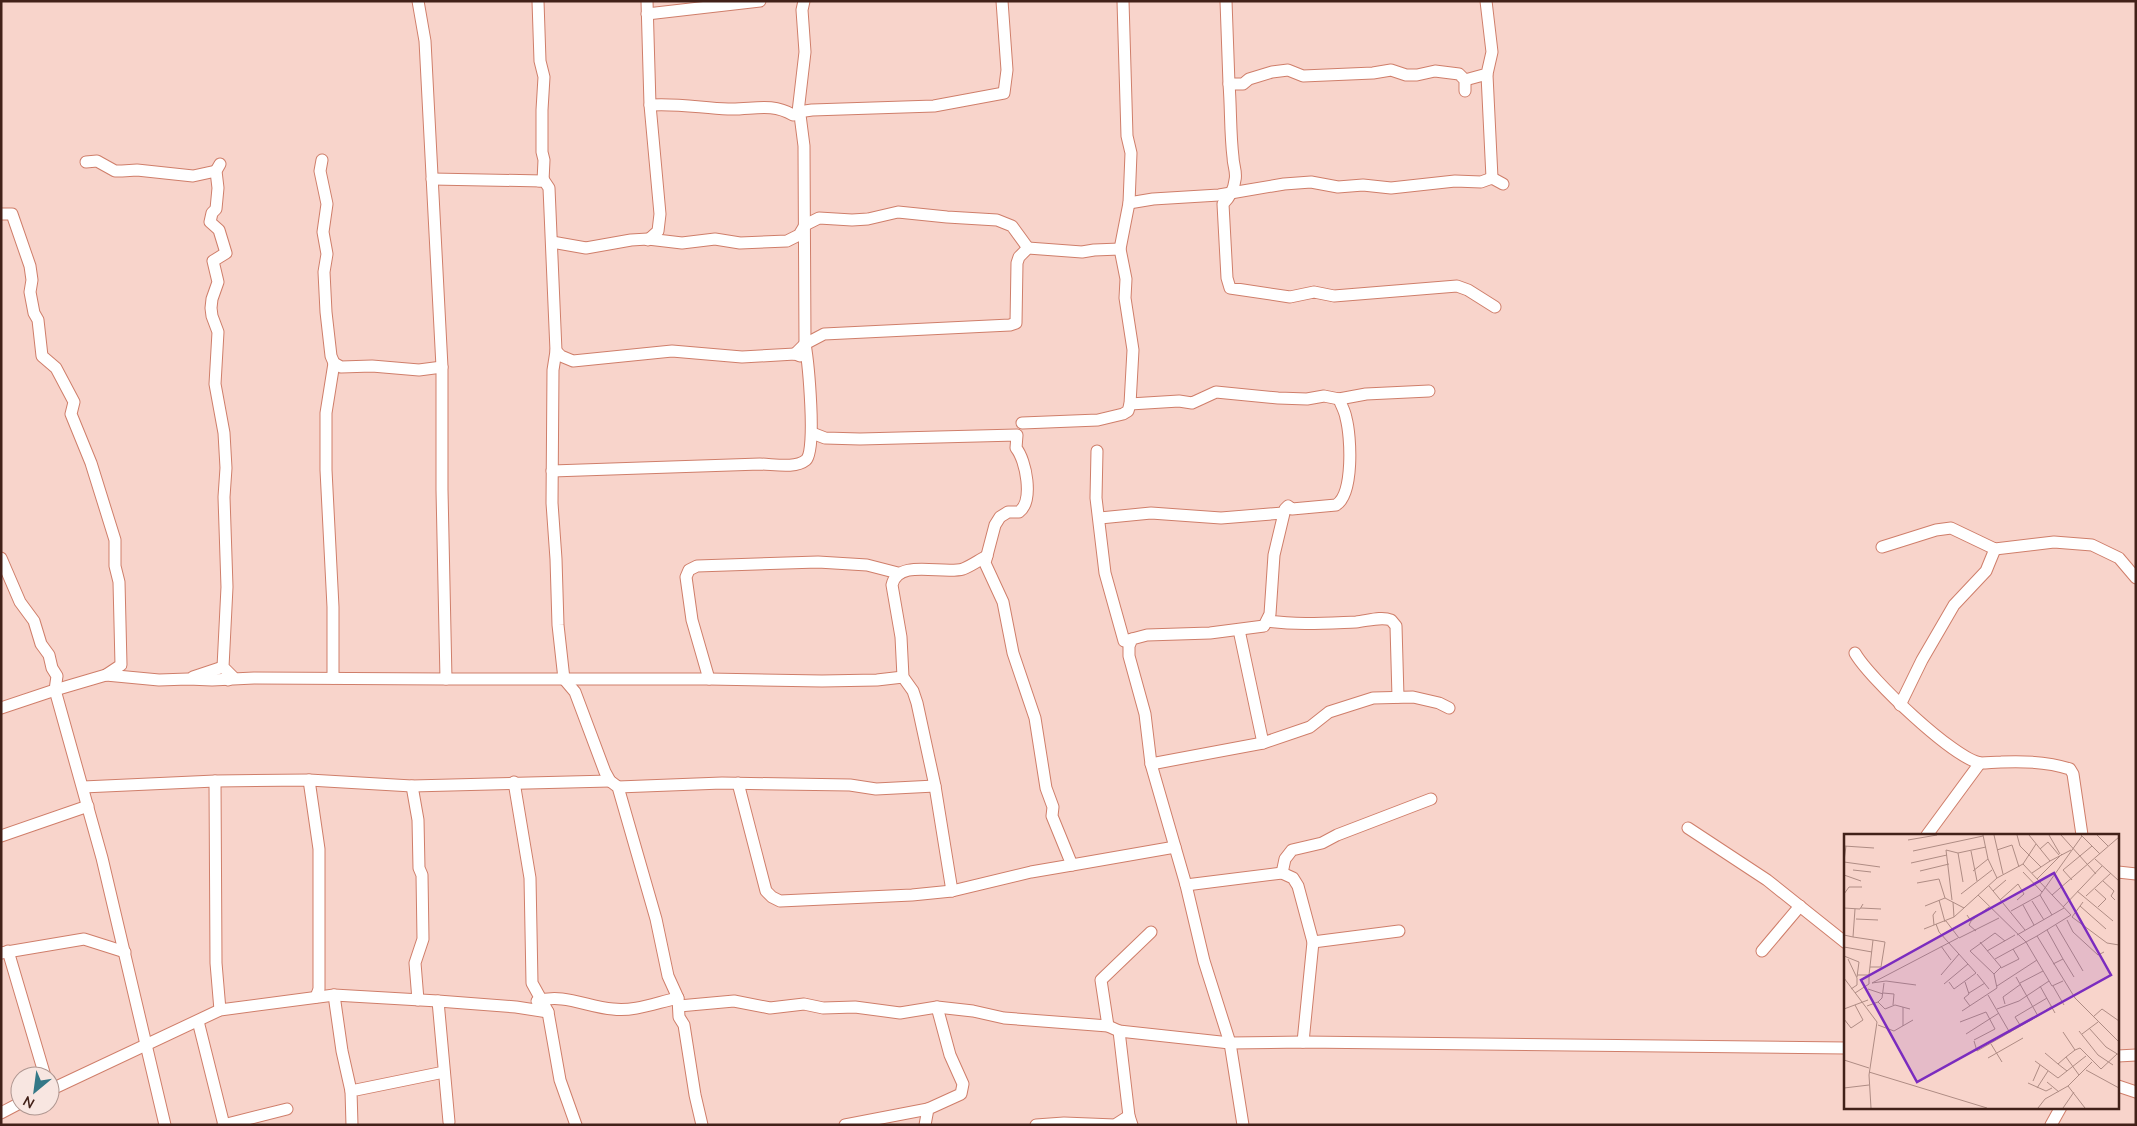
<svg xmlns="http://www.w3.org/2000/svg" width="2137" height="1126" font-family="Mulish,sans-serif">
  <rect width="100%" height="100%" fill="#f8d4cb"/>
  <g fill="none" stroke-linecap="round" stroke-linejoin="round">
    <defs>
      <g id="minor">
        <path d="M538,1L540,61L544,77L542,110V152L544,160L543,181H539"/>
        <path d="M647,1L650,105L660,214L658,231L648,240"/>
        <path d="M1226,1L1229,84"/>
        <path d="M647,14L760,1"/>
        <path d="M1487,75L1492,178"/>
        <path d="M1465,80L1487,74L1492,52L1486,1"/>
        <path d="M1465,91V80L1459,74L1435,71L1417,75H1406L1391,70L1373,73L1303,76L1288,70L1272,72L1249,79L1243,84H1229C1231,109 1230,133 1233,157C1233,165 1237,172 1235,180C1234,189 1230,197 1223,204L1227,278L1230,288L1290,297L1314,292L1334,296L1457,286L1468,290L1495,307"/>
        <path d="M650,105C677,103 702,108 728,109C752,110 771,102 793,115L798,112L812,110L934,106L1004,93L1007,70L1002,1"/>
        <path d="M322,160L320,171L327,204L323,232L327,254L324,272L326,312L331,356L334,363L341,367L372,366L419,370L442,367"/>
        <path d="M86,162L97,161L115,171H122L137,170L193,176L216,171"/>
        <path d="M220,164L216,171L218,188L216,209L212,213L210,222L219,230L226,253L213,261L218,282L212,299L211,308L212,316L218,332L215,384L224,433L226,468L224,497L227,587L223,667L233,677L228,680"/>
        <path d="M432,179L543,181V179L549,188L556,351L553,370L552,503L556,559L558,625L564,679L575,692L605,772L610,781L618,787L656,919L668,976L678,998L679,1017L684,1025L695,1095L702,1125"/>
        <path d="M1129,203L1153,199L1219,195L1284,184L1311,182L1338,187L1363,185L1391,188L1455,181L1481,182L1492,178L1503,184"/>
        <path d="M1,214H12L30,266L32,280L30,292L34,313L38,320L42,356L56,368L74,402L71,414L91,463L115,540V566L119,582L121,665L106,675"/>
        <path d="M552,242L586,248L631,240L648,239L682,243L715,239L740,243L787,241L799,235L805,225L819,218L852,220L868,219L898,212L947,217L997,220L1012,226L1028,248"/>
        <path d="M556,351L561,356L573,361L672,351L742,357L795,354L800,356"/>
        <path d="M795,354L805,344L824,334L1010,325L1016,323L1017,263L1019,257L1028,248L1082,252L1094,250L1120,249"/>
        <path d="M1130,404L1179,401L1192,403L1216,392L1278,398L1307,399L1324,396L1339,399L1366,394L1429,391"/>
        <path d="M1022,423L1098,420L1123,414L1128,411L1130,404L1133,350L1125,298L1126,279L1120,249L1129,203L1131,153L1127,136L1123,1"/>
        <path d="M1097,451L1096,498L1105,573L1124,641L1132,639"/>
        <path d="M552,471L760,464C773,464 795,469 806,460C817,450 808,361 805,344L804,146L800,115L798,112L805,52L802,10L804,1"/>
        <path d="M1100,518L1151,513L1221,518L1283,513"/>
        <path d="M1882,547L1936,530L1951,528L1995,549L2054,542L2092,545L2119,558L2136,578"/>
        <path d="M1,558L20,602L34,621L41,644L49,655L52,668L57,676L55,690L1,708"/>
        <path d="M1267,621C1297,625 1327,623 1356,622C1367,621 1381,616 1391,620L1396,626L1398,697"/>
        <path d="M1239,630L1263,743"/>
        <path d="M1855,653C1869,678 1955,760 1981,763C1988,763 1994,762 2001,762C2022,761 2049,762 2070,769L2073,774L2082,835"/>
        <path d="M193,677L223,667"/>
        <path d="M333,678V607L326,470V413L334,363"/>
        <path d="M446,679H709L822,681L877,680L903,677"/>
        <path d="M709,679L692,620L686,577L689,570L697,566L818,562L867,565L898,573"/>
        <path d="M1900,705L1922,660L1954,605L1986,571L1995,549"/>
        <path d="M1151,764L1263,743L1310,727L1329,712L1373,698L1413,697L1439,703L1449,708"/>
        <path d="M309,780L319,849V989L316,997"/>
        <path d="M215,781L216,963L220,1010"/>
        <path d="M514,782L530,878L532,983L548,1012L560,1080L576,1125"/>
        <path d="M738,783L766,891L772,897L780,901L912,895L952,891L1031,872L1072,865L1052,816L1053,807L1046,788L1035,718L1013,653L1003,602L985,563L995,525L1000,517L1008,512H1019C1034,501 1026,460 1016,448L1017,435L860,439L825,438L812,433"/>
        <path d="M412,786L418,820L419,868L422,875L423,939L415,963L418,1000"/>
        <path d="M83,787L215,781L309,780L412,786L610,781"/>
        <path d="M618,787L722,783L850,785L876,789L935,786"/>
        <path d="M1688,828L1767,880L1846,943"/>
        <path d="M1927,835L1980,763"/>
        <path d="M1,836L88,806"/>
        <path d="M1072,865L1175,847"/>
        <path d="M2118,872L2136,874"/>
        <path d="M1282,873L1285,859L1292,850L1322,843L1337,835L1431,799"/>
        <path d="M1186,885L1282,873L1293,878L1298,886L1313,942L1303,1042"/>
        <path d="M952,891L935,786L917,703L913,691L903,677L901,637L892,585C898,558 943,575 963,569C971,566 979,560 987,556"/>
        <path d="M1313,942L1399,931"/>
        <path d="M8,951L45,1076"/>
        <path d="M1762,951L1800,906"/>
        <path d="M1,953L84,939L125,952"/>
        <path d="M334,995L342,1051L351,1091"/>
        <path d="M438,1001L449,1122"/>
        <path d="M537,1001C564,993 587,1007 613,1009C634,1012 658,1002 678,998"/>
        <path d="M679,1006L734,1001L770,1008L804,1004L823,1008L855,1007L900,1013L937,1007L973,1011L1004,1018L1108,1026L1119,1031L1129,1116L1132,1125"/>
        <path d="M198,1021L224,1125"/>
        <path d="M1108,1026L1101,980L1151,932"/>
        <path d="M1119,1031L1230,1043L1303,1042L1846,1048"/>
        <path d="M2118,1056L2136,1055"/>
        <path d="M2118,1086L2136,1092"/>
        <path d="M50,1090L220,1010L334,995L438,1001L516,1007L548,1012"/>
        <path d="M1,1113L20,1103"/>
        <path d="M165,1125L102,858L55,690L106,675L159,680L188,679L212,680L254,678L446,679L442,490V367L425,41L418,1"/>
        <path d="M223,1125L287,1109"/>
        <path d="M352,1125L351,1091L444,1072"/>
        <path d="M845,1125L928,1109"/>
        <path d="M925,1125L928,1109L961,1094L963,1084L950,1055L937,1007"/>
        <path d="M1036,1125L1064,1123L1115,1125L1129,1116"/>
        <path d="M1243,1125L1230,1043L1204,961L1186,885L1151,764L1145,714L1129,656V646L1132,639L1147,635L1210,633L1264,626L1270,614L1274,555L1285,509L1288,506L1292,509L1336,505C1354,494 1351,436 1346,418C1345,411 1341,405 1339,399"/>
        <path d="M2051,1125L2061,1107"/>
      </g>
    </defs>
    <use href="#minor" stroke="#cf7e6a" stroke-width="13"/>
    <use href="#minor" stroke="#fff" stroke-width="11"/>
  </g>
  <g transform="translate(1844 834)">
    <rect width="275" height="275" fill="#f8d4cb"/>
    <path fill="none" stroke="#af8c84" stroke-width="1" d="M139,1L144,25L153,44M150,1L159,40M173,1L176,12L197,33M185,1L206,27L188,39M205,1L216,20M217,1L252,40M237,1L256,20M253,1L264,12M64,6L93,1M0,12L30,14M196,15L204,8L215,21M153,16L168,11L175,33M69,17L139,2M127,17L133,47M114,19L119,48M251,25L275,47M0,27L2,12M206,27L227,16M0,28L36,33M67,29L103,21M179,30L227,81L193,102L231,164L275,208M9,36L27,38M76,37L105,30M129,37L144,25M179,38L198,58M0,41L17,47M193,45L218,20M228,46L219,36L248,12M259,47L270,57L267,62L271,66M73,49L95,45L101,64M145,52L181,96M251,55L262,65L254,73M149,57L162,46M233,57L269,87M0,60L5,53H18M117,60L148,36M134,61L182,108L208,152L219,147M196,61L208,81M208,61L275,3M242,62L267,39M95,66L101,88M108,66L102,16L114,19L142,13M156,66L174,50L180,60L173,66M188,67L200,86M109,68L110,83M239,68L228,83L263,109L275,111M179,71L190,91M81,72L101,64L120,74M236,72L262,95M219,73L258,32M0,74L16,75L19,70M17,74L37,75M167,77L196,61L238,2M123,81L127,87L125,91L132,97M12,85L34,86M223,86L229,98L254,121L260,118M102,87L115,104L155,84M127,87L145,73M92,90L95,98L132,139L110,155L105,148M90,91L89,81L92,77M212,91L239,137M80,95L110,83L153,44L179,30L192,10M203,96L219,125M0,101L9,103L11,75M173,101L220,74M9,103L29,106M97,112L107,126M0,113L28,118M143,117L171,101M0,122L15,128L13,143M4,125L13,144V151L7,155M151,125L193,102M209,130L219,125L230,143M157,134L175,125L169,115M133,140L145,155M150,140L126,117L151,99L161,107M25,141L29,106L41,108L37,133H26M97,141L115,120M0,144L33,188L25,241L27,274M121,148L125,160L120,164L126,172M176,149L199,137M100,150L124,130M72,151L42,147L28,149L114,104M153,152L193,126M196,152L211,179M209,152L220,171M24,155L39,160M11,159L25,150V141H13M39,159L50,160L49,171M125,159L141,149M144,161L166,199M34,168L38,164L40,149M161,170L159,163L177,150M23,172L34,168L41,175L51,171L66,175M0,175L24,166M153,175L175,167L205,147M118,177L153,154L150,140L157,133L136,108M194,182L208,172M249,183L258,175L275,187M0,185L7,194L19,186L11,171M116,188L142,178L151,195L130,206M34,191L50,197L69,186M176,191L171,183L203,164M59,192V173M245,194L262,213L275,221M235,197L254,221L269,231M219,198L231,216M122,200L155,179M238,200L254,188M130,207L133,217L194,182L172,143M147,210L158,228M231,216L236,214L257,235L273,220M231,216L222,223L235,241M201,219L214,230M222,223L214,230L223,237M144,224L179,204M0,226L25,234M191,227L214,244L242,222M242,236L275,254M25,238L143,274M189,247L196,231M203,248L215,258M184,249L202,257L208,254M224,252L241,274M0,254L25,251M193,254L204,237M194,274L201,265L224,252L248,228M219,274L230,258"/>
    <path fill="#7b2cbf" fill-opacity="0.15" stroke="#7b2cbf" stroke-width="2.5" d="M210,39L267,141L73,248L17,146Z"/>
    <rect width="275" height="275" fill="none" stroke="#422119" stroke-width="2.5"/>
  </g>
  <rect width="2137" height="1126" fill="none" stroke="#422119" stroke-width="5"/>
  <g transform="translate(35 1091) rotate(209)"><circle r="24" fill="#f8e6e1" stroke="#af9791"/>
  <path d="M0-4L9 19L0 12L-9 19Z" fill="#347887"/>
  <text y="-8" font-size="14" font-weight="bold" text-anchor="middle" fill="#422119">N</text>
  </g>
</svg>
